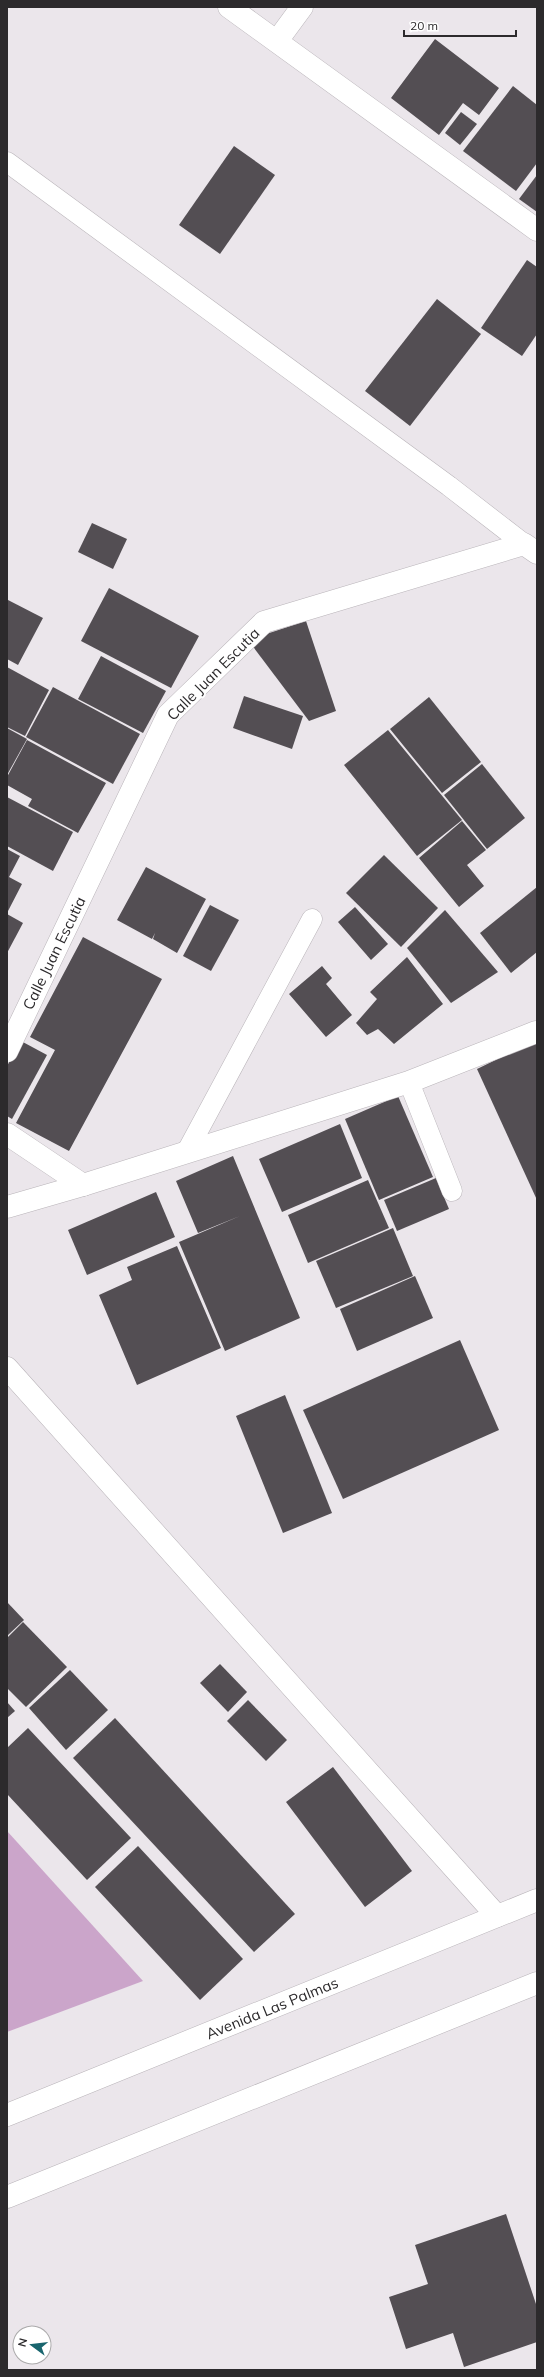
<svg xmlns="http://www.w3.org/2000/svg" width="544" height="2377" font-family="Mulish,sans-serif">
  <rect width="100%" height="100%" fill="#ebe6eb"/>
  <path fill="#cba5ca" d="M7,1831L143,1981L7,2032Z"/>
  <g fill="#534e53">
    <path d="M435,39L499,88L479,115L463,103L439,135L391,98Z"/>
    <path d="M513,86L537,105V163L516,191L463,151Z"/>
    <path d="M461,112L477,124L460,145L445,133Z"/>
    <path d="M234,146L275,175L220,254L179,225Z"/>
    <path d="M537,175V212L519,199Z"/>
    <path d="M527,260L537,267V334L522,356L481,328Z"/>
    <path d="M437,299L481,334L410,426L365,391Z"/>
    <path d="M92,523L127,539L113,569L78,552Z"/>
    <path d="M109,588L199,636L171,688L81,641Z"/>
    <path d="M8,600L43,618L18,665L7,659Z"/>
    <path d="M306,621L336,711L309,721L248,640Z"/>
    <path d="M101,656L166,691L143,733L78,699Z"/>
    <path d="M7,667L49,690L25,736L7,727Z"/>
    <path d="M53,687L140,734L113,784L26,737Z"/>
    <path d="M244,696L303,716L292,749L233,728Z"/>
    <path d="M429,697L481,762L442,793L390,729Z"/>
    <path d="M7,728L27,739L7,775Z"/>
    <path d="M388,730L462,820L417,856L344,765Z"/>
    <path d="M27,740L106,783L78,833L28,806L32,799L7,785V777Z"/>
    <path d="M482,764L525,818L487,849L444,795Z"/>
    <path d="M7,797L73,832L53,871L7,846Z"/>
    <path d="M462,821L486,850L467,865L484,886L459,907L419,858Z"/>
    <path d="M7,849L20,856L9,877L22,884L7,913Z"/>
    <path d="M384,855L438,908L401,947L346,893Z"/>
    <path d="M146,867L206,899L177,953L153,939L155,933L152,939L117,920Z"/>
    <path d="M537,887V952L511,973L480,933Z"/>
    <path d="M210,905L239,920L211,971L183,956Z"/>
    <path d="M355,907L388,944L371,960L338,922Z"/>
    <path d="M445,910L498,972L451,1003L407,948Z"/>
    <path d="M7,914L23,923L7,953Z"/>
    <path d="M83,937L162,979L69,1151L16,1123L55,1050L30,1037Z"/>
    <path d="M407,957L443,1004L394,1044L378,1029L367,1035L356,1023L377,999L370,992Z"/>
    <path d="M322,966L332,978L326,984L352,1015L326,1037L289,994Z"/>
    <path d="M21,1041L47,1055L12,1119L7,1116V1066Z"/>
    <path d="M535,1041L537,1043V1200L477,1069Z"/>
    <path d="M398,1096L433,1177L379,1200L345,1119Z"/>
    <path d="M340,1124L362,1178L282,1212L259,1159Z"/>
    <path d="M233,1156L300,1318L225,1351L179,1242L240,1216L198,1233L176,1181Z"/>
    <path d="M436,1178L449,1209L397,1231L384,1200Z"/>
    <path d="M368,1180L389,1228L308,1263L288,1215Z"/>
    <path d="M156,1192L175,1237L87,1275L68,1230Z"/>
    <path d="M393,1228L413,1276L336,1308L316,1261Z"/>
    <path d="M177,1246L221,1348L137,1385L99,1295L132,1280L127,1267Z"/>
    <path d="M415,1276L433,1318L357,1351L340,1309Z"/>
    <path d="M460,1340L499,1430L343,1499L303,1410Z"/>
    <path d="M285,1395L332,1513L283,1533L236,1416Z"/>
    <path d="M7,1602L24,1620L7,1636Z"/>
    <path d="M23,1622L67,1667L26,1707L7,1688V1638Z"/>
    <path d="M220,1664L247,1692L228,1712L200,1683Z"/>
    <path d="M70,1670L108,1710L66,1750L29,1708Z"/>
    <path d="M248,1700L287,1740L266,1761L227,1721Z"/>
    <path d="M7,1702L15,1711L7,1718Z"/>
    <path d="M115,1718L295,1914L254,1952L73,1758Z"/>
    <path d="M28,1728L131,1838L87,1880L7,1794V1748Z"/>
    <path d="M333,1767L412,1871L365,1907L286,1802Z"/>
    <path d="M138,1846L243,1959L200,2000L95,1887Z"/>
    <path d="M506,2214L537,2307V2342L464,2367L453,2333L406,2349L389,2297L428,2284L415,2245Z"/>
  </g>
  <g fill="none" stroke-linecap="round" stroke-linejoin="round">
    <defs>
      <g id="lane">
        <path d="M7,162L449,486L524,544"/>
        <path d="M409,1082L452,1191"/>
        <path d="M186,1153L312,919"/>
      </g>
      <g id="street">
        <path d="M229,7L537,230"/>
        <path d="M277,41L302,7"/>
        <path d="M7,1051L168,715L264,622L524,544L537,553"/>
        <path d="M7,1134L83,1185"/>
        <path d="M7,1207L83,1185L409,1082L536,1032"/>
        <path d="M7,1368L497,1916"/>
      </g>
      <g id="primary">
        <path d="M7,2115L537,1900"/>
        <path d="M7,2197L537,1983"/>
      </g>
    </defs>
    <use href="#lane" stroke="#b9b4b9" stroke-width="21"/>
    <use href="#street" stroke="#b9b4b9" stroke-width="23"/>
    <use href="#primary" stroke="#b9b4b9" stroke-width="23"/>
    <use href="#lane" stroke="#fff" stroke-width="20"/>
    <use href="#street" stroke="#fff" stroke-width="22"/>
    <use href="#primary" stroke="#fff" stroke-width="22"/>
  </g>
  <g text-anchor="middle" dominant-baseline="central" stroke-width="4" stroke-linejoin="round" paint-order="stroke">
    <g font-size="15" fill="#2c2a2c" stroke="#fff">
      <text transform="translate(213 674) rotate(-45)">Calle Juan Escutia</text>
      <text transform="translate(54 953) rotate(-64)">Calle Juan Escutia</text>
      <text transform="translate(272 2008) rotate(-22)">Avenida Las Palmas</text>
    </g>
  </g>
  <rect width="544" height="2377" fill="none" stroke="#2c2a2c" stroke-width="16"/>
  <g transform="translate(32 2345) rotate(285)"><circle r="19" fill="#ffffff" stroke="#abaaab"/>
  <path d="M0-3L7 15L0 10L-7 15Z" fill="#19656e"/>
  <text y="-6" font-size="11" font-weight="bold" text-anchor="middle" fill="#2c2a2c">N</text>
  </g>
  <path d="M404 30v6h112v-6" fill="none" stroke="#2c2a2c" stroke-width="2"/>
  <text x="410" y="30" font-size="12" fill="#2c2a2c" stroke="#ffffff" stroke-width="3" paint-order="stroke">20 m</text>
</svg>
